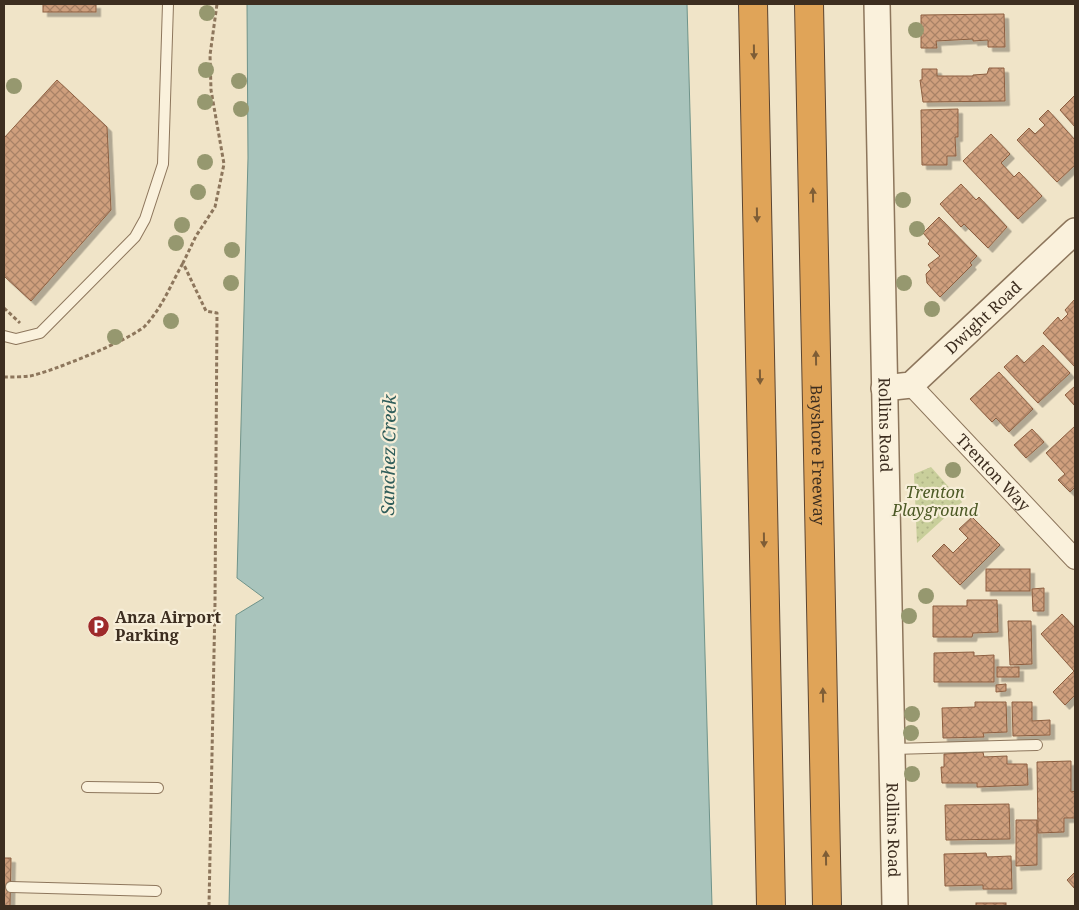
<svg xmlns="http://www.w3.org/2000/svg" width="1079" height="910" font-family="'Noto Serif',serif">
  <defs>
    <pattern id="park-dots" width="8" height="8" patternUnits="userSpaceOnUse" patternTransform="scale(1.25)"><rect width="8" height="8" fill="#c9cf9b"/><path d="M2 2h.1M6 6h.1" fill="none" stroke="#aeb285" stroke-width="1.8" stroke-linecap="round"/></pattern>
    <pattern id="building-cross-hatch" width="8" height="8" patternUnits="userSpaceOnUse" patternTransform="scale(1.25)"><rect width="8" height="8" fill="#cf9f7d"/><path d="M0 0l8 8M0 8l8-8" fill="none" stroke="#a98266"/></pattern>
    <filter id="shadow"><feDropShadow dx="4.5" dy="4.5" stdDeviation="0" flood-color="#0004"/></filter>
  </defs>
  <rect width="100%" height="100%" fill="#f0e4c8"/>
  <path fill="url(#park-dots)" d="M931,467L962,502L917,543L914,474Z"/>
  <path fill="#a9c4bc" stroke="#6f938a" d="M247,4H687L712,906H229L236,615L264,598L237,578L248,158Z"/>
  <g fill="url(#building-cross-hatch)" stroke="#8d5f41" filter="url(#shadow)">
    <rect x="43" y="4" width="53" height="8"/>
    <path d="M1004,14L1005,47H988V40L973,41V39L936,41L937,48H921V15Z"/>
    <path d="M989,68H1004L1005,101L923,102L920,80H922V69H937V76H973V75L987,74Z"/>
    <path d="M57,80L107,127L111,210L31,301L4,276V138Z"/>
    <path d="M1075,95V127L1060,110Z"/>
    <path d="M958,109V137H955L956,156H947V165H922L921,110Z"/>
    <path d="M1048,110L1075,140V165L1057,182L1017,140L1029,128L1035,134L1045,125L1039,119Z"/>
    <path d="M991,134L1010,154L1001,163L1014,177L1019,172L1042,196L1018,219L963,161Z"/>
    <path d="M961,184L976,200L979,197L1007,227L988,248L964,224L961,227L940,204Z"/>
    <path d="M939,217L977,256L970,263L972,265L940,297L927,283L926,274L931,269L928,265L940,256L928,244L930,241L923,233Z"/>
    <path d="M1075,299V367L1043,333L1058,317L1061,321L1068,314L1065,310Z"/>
    <path d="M1043,345L1070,373L1038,403L1004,367L1017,355L1024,363Z"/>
    <path d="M999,372L1033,409L1009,432L996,418L992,422L970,399Z"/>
    <path d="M1075,386V406L1065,395Z"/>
    <path d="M1075,426V487L1070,492L1058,480L1065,474L1046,453Z"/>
    <path d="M1032,429L1044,442L1026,458L1014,445Z"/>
    <path d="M972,517L1000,545L960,585L932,556L944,544L953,553L968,538L959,529Z"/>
    <rect x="986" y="569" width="44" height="22"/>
    <path d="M1044,588V611H1033L1032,589Z"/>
    <path d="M967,600H997L998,632L973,633L972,637H933V606H967Z"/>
    <path d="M1062,614L1075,628V695L1065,705L1053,692L1074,671L1041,634Z"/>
    <path d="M1008,621H1031L1032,664L1010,665Z"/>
    <path d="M974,652V656L994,655V682H934V653Z"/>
    <rect x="997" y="667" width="22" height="10"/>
    <path d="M1006,684V691L996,692V685Z"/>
    <path d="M975,702H1006L1007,732L983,733L984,737L943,738L942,708L975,707Z"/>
    <path d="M1012,702H1032V721L1050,720V735L1013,736Z"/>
    <path d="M983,752L984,757L1007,756V764H1027L1028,785L977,787V783H942L941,767H944V754Z"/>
    <path d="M1071,761V792L1075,791V818H1064V832L1038,833L1037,762Z"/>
    <path d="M1009,804L1010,839L946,840L945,805Z"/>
    <path d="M1016,820H1037V865L1016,866Z"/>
    <path d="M986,853L987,857L1011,856L1012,889H983V885L945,886L944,854Z"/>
    <path d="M4,858H11L10,906H4Z"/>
    <path d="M1075,872V889L1067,880Z"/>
    <rect x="976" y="903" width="30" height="3"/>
  </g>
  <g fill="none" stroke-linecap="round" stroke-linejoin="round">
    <defs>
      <g id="service">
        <path d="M4,336L16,339L40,333L135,237L145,219L163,164L168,4"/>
        <path d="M893,749L1037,745"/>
        <path d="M87,787L158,788"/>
        <path d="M11,887L156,891"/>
      </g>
      <g id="minor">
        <path id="s1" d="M911,385L1075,559"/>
      </g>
      <g id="tertiary">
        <path id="s2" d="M877,4L895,906"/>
        <path id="s3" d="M884,388L911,385L1075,231"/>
      </g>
      <g id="motorway">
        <path d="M753,4L771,906"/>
        <path id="s4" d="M809,4L827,906"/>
      </g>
    </defs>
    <use href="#service" stroke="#8d765c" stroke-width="12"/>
    <use href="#minor" stroke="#8d765c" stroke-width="22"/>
    <use href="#tertiary" stroke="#8d765c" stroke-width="28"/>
    <use href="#motorway" stroke="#5b4430" stroke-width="30"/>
    <g stroke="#8d765c" stroke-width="3" stroke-dasharray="4 2.5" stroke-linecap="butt">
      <path d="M4,308L20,323"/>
      <path d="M4,377C12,377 22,377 30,376C51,372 132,339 145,326C162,308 171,284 183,263"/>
      <path d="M209,906L215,603L217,313L206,311L183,263L196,236L215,207L224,164L211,90L210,55L217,4"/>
    </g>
    <use href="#service" stroke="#faf1dc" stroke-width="10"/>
    <use href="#minor" stroke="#faf1dc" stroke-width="20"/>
    <use href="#tertiary" stroke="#faf1dc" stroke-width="25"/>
    <use href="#motorway" stroke="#e0a458" stroke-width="28"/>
  </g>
  <g fill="#96986f">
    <circle cx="207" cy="13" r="8"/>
    <circle cx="916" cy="30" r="8"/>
    <circle cx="206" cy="70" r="8"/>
    <circle cx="239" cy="81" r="8"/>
    <circle cx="14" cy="86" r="8"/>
    <circle cx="205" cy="102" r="8"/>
    <circle cx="241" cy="109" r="8"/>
    <circle cx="205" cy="162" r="8"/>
    <circle cx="198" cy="192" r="8"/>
    <circle cx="903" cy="200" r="8"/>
    <circle cx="182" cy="225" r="8"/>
    <circle cx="917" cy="229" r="8"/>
    <circle cx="176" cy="243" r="8"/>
    <circle cx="232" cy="250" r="8"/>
    <circle cx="231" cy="283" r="8"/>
    <circle cx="904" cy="283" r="8"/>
    <circle cx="932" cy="309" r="8"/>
    <circle cx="171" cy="321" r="8"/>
    <circle cx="115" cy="337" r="8"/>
    <circle cx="953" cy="470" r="8"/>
    <circle cx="926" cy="596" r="8"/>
    <circle cx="909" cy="616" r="8"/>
    <circle cx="912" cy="714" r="8"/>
    <circle cx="911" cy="733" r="8"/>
    <circle cx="912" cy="774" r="8"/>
  </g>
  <defs><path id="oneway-solid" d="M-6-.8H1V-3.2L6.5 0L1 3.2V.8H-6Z" transform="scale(1.25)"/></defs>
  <g fill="#7e5d36">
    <use href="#oneway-solid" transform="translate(754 52) rotate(89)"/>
    <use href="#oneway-solid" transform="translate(813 195) rotate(-91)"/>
    <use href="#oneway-solid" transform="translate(757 215) rotate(89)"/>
    <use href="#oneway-solid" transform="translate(816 358) rotate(-91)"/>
    <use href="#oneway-solid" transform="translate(760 377) rotate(89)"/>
    <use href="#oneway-solid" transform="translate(764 540) rotate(89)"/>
    <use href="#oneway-solid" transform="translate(823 695) rotate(-91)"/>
    <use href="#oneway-solid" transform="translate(826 858) rotate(-91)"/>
  </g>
  <defs>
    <symbol id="parking-disc" viewBox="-11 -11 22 22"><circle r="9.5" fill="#9e2a2b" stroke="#f7eed8"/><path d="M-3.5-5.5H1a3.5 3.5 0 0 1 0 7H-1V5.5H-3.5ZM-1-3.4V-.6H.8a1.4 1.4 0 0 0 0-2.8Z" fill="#fff"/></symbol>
  </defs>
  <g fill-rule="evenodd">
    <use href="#parking-disc" x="86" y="614" width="25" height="25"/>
  </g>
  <g text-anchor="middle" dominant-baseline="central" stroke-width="4.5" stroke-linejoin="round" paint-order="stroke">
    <g font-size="16" fill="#3d2e20" stroke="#f7eed8">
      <text stroke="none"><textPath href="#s3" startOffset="126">Dwight Road</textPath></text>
      <text stroke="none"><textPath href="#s2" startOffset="421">Rollins Road</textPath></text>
      <text stroke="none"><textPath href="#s4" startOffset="451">Bayshore Freeway</textPath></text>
      <text stroke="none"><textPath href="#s1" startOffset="120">Trenton Way</textPath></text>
      <text stroke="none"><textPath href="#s2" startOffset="826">Rollins Road</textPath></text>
    </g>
    <g font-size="16" font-style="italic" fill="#4d5a26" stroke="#f7eed8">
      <text x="935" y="492">Trenton<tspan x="935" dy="18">Playground</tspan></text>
    </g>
    <g font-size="16" font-weight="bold" fill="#3d2e20" stroke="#f7eed8" text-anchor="start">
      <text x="115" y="617">Anza Airport<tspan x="115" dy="18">Parking</tspan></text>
    </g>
    <g font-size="18" font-style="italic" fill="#2f5d5a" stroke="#f7eed8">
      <text transform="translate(388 455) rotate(-89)">Sanchez Creek</text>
    </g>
  </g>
  <rect width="1079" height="910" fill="none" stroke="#3d2e20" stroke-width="10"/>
</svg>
